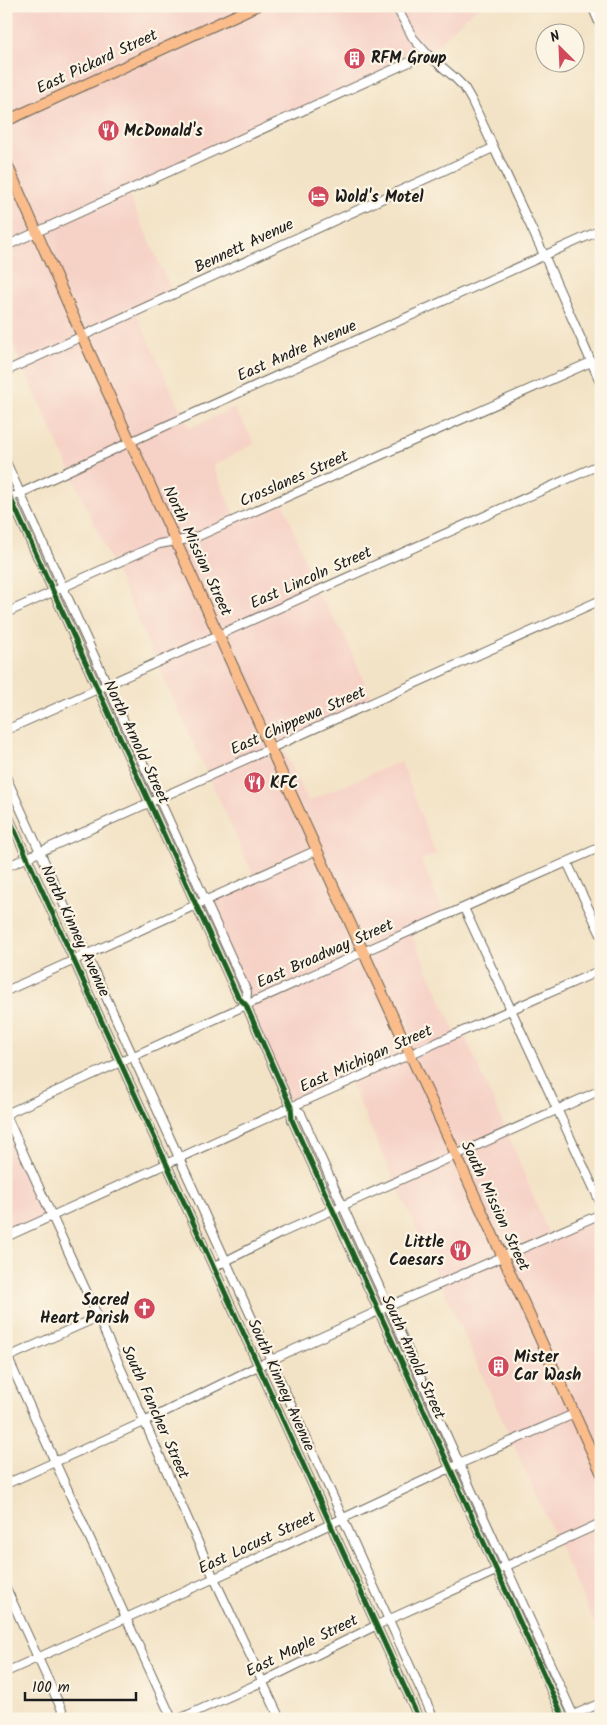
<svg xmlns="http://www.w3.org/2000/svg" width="607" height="1725" font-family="Kalam,sans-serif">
  <rect width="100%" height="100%" fill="#fcf5e5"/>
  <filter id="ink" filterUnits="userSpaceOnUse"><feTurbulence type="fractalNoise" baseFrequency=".02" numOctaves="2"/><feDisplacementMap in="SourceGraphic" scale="10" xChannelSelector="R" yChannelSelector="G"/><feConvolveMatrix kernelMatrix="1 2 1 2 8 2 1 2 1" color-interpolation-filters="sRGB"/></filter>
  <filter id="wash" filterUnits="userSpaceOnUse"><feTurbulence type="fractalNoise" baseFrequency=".0096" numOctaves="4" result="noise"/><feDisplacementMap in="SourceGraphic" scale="20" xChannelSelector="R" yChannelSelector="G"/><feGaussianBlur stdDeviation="1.12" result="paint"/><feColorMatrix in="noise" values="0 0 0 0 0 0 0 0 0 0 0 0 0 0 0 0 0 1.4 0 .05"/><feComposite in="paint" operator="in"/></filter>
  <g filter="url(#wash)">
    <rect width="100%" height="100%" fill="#f3e3c6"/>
    <g fill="#f6d1c6">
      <path d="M6,6H484L473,11L427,54L127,191L173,294L135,311L189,428L234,408L255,443L213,466L236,519L282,499L316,591L345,636L373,702L281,744L308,801L401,761L436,854L421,860L445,916L410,931L456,1034L463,1031L507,1132L550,1237L593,1217L601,1235V1639L350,1082L291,1107L246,1005L205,900L254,877L6,329Z"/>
      <path d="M6,1115L51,1216L6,1236Z"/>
    </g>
  </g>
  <g filter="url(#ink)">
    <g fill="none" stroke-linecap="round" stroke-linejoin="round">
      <defs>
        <g id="minor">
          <path d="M396,6L413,38L427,54L454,77L464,87L472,101L544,255L601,384"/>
          <path d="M592,6L601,27"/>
          <path d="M6,246L427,54"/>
          <path d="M6,371L493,148"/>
          <path d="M6,462L247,992L246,1005"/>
          <path d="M6,488L238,997L246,1005L291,1107L292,1120L564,1719"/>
          <path d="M6,500L141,437L601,230"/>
          <path d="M6,613L159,544L194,538L591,362"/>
          <path d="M6,730L601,464"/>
          <path d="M6,777L434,1719"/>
          <path d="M6,811L419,1719"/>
          <path d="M567,862L601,935"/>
          <path d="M6,867L601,600"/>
          <path d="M464,908L601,1204"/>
          <path d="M6,991L317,850"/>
          <path d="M291,1107L301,1113L302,1116L575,1719"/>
          <path d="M6,1114L363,952L601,847"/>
          <path d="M6,1115L98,1317L214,1578L280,1719"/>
          <path d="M6,1237L291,1107L601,970"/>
          <path d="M214,1267L279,1234L601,1090"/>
          <path d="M6,1354L172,1719"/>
          <path d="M6,1358L98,1317"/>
          <path d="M6,1484L144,1422L258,1366L387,1307L601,1214"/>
          <path d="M6,1588L66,1719"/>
          <path d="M6,1672L228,1572L459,1464L574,1414"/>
          <path d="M571,1716L601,1703"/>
          <path d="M179,1719L264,1681L377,1625L601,1523"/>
        </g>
        <g id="major">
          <path d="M6,121L256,6"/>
          <path d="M6,162L82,336L601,1472"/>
        </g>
      </defs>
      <use href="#minor" stroke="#676258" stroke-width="10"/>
      <use href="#major" stroke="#676258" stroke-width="12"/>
      <use href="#minor" stroke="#fff" stroke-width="8"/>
      <use href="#major" stroke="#f9bc8a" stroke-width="10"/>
      <defs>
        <g id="cycleway">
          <path d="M6,488L238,997L246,1005L291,1107L292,1120L564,1719"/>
          <path d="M6,811L419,1719"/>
        </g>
      </defs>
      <use href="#cycleway" stroke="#fcf5e5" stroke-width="8"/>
      <use href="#cycleway" stroke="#1b5e20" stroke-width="5"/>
    </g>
  </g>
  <defs>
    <symbol id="building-disc" viewBox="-11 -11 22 22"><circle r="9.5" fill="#d1495b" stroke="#fcf5e5"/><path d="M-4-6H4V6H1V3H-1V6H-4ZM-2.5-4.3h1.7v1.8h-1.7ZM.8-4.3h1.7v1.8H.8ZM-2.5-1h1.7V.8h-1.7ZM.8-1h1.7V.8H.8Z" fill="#fff"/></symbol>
    <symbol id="restaurant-disc" viewBox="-11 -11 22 22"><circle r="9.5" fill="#d1495b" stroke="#fcf5e5"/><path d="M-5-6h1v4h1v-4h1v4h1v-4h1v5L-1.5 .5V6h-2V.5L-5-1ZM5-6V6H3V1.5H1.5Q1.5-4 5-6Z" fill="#fff"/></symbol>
    <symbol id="hotel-disc" viewBox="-11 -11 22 22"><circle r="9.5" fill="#d1495b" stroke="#fcf5e5"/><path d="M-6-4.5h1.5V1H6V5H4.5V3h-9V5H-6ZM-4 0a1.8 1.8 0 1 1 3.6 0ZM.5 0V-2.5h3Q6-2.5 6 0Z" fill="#fff"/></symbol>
    <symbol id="church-disc" viewBox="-11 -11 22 22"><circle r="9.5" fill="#d1495b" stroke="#fcf5e5"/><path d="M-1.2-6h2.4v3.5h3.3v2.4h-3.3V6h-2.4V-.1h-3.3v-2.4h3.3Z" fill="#fff"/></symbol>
  </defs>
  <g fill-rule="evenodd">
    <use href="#building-disc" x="342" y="46" width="25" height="25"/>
    <use href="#restaurant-disc" x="96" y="118" width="25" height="25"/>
    <use href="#hotel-disc" x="306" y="184" width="25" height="25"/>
    <use href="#restaurant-disc" x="242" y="770" width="25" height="25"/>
    <use href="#restaurant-disc" x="448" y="1238" width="25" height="25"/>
    <use href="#church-disc" x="132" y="1296" width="25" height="25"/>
    <use href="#building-disc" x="486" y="1354" width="25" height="25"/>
  </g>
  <g text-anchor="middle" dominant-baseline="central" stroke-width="4.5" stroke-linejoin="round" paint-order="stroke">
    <g font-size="16" font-weight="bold" fill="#1c1c1c" stroke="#fcf5e5" text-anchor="start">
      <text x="371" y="58">RFM Group</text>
      <text x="124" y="131">McDonald's</text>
      <text x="335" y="197">Wold's Motel</text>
      <text x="270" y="783">KFC</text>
      <text x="444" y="1242" text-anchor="end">Little<tspan x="444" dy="18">Caesars</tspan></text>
      <text x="129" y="1300" text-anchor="end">Sacred<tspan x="129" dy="18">Heart Parish</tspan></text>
      <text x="514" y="1357">Mister<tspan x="514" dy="18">Car Wash</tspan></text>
    </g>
    <g font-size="16" fill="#1c1c1c" stroke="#fcf5e5">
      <text transform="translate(97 62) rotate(-25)">East Pickard Street</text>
      <text transform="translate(244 246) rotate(-25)">Bennett Avenue</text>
      <text transform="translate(297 351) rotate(-24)">East Andre Avenue</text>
      <text transform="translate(294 479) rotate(-24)">Crosslanes Street</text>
      <text transform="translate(197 551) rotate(65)">North Mission Street</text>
      <text transform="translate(311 578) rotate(-24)">East Lincoln Street</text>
      <text transform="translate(298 721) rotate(-24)">East Chippewa Street</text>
      <text transform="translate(136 742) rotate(65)">North Arnold Street</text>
      <text transform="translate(75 931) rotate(65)">North Kinney Avenue</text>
      <text transform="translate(325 954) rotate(-24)">East Broadway Street</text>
      <text transform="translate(366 1059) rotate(-24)">East Michigan Street</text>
      <text transform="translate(495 1206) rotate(65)">South Mission Street</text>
      <text transform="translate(413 1357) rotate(66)">South Arnold Street</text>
      <text transform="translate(281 1385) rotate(66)">South Kinney Avenue</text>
      <text transform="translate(155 1412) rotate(66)">South Fancher Street</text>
      <text transform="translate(257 1543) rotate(-25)">East Locust Street</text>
      <text transform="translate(302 1646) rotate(-26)">East Maple Street</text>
    </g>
  </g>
  <rect width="607" height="1725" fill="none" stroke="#fcf5e5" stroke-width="25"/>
  <g transform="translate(560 48) rotate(336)"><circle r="24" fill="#fcf5e5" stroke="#a29e95"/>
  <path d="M0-4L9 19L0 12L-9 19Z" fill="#d1495b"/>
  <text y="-8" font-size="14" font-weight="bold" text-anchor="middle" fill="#1c1c1c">N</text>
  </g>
  <path d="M25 1692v8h111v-8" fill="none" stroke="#1c1c1c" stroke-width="2.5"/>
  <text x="32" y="1692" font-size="15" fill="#1c1c1c" stroke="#fcf5e5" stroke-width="4" paint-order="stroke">100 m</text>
</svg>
